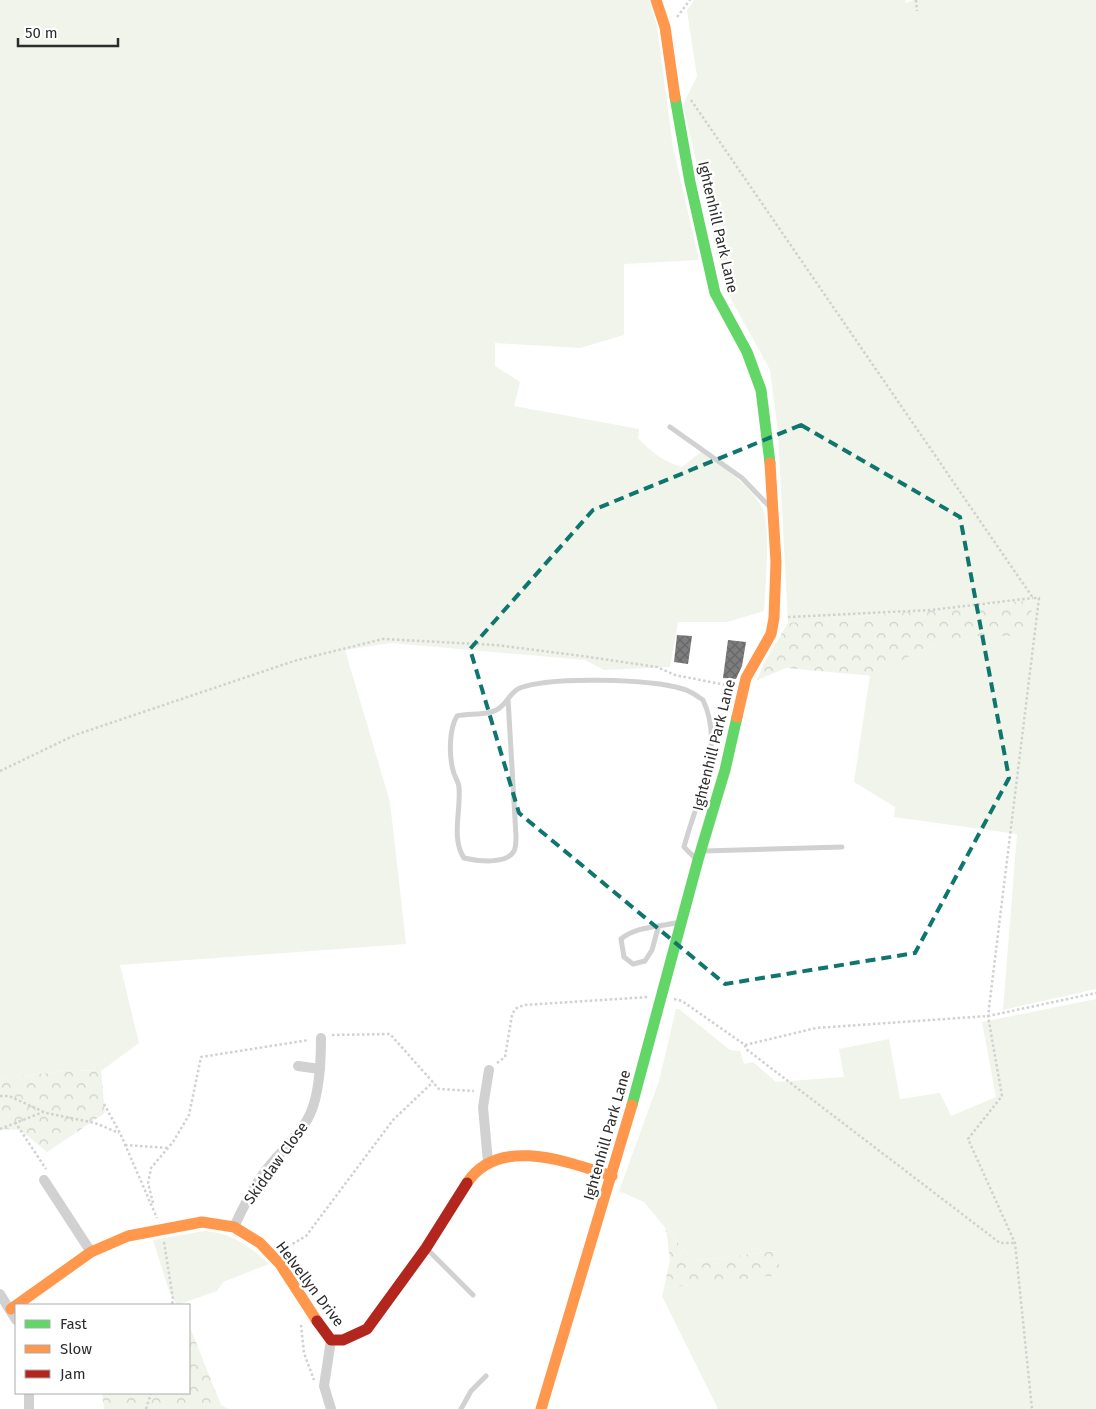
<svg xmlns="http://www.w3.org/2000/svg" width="1096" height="1409" font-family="'Fira Sans',sans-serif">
  <defs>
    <pattern id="forest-crowns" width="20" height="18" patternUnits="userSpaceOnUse" patternTransform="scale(1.25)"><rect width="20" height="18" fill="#f1f4ea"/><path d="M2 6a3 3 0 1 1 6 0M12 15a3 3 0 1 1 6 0" fill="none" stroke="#cfd1c9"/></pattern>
    <pattern id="building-cross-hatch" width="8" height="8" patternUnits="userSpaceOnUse" patternTransform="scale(1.25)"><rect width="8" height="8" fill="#7d7d7d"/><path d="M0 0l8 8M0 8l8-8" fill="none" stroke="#676767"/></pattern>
  </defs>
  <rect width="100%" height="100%" fill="#fff"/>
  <g fill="#f1f4ea">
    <path d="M0,0H649L657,26L673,147L699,260L624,264V335L580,348L495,343V366L520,382L514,406L639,429L638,438C651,452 664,462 682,467L701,452C720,464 755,489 763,510C771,527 765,590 764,611L727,622H678L670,667L604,670L585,660L391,643L345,650L390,802L406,944L120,965L139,1043L101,1071L71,1070L0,1079Z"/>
    <path d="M694,0H905L906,3L913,0H1096V989L1003,1010L1017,834L894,817L895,807L854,782L870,675L923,649L972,636H1022L1035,600L788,623L778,432L770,370L725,288L683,105L697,76L687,11Z"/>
    <path d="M1096,999V1409H718L662,1296L664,1288L780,1275L776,1251L693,1261L644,1202L619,1191L659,1081L676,1009H679L730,1050L740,1051L744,1064L753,1062L776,1082L844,1077L839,1049L889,1039L900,1099L940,1093L951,1116L996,1097L982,1022Z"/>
    <path d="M204,1231C231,1233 249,1245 269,1264L223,1282L217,1291L177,1305L170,1294L153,1240Z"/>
  </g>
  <g fill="url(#forest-crowns)">
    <path d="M1036,600L1022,636H972L923,649L873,676L786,668L757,680L764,663L788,623Z"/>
    <path d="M71,1070L101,1071L105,1113L47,1152L20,1130L0,1129V1079Z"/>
    <path d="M666,1229L693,1261L776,1251L781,1275L664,1288L670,1260Z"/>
    <path d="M189,1325L221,1405L228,1409H104L102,1393H189Z"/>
  </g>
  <g fill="url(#building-cross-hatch)">
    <path d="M677,635L692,636L688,664L674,662Z"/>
    <path d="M728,640L746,642L742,666L736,679L723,678Z"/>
  </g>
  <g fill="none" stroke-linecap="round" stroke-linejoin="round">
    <g stroke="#d1d1d1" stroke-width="2.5" stroke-dasharray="2.5 2.5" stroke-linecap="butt">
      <path d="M916,0L917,11"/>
      <path d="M677,17L690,0"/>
      <path d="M691,100L1033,598H1039L988,1016L1002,1096L968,1139L1015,1243L1032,1409"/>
      <path d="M788,617L931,610L1033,598"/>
      <path d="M0,771L75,735L294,661L383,639L496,645L582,656L657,667L675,675L731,686"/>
      <path d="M674,999L682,1001L745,1045L746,1049L1000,1243H1015"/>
      <path d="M332,1035L390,1034L439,1089L474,1091"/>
      <path d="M745,1045L816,1028L988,1016L1096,993"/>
      <path d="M497,1063L505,1057L512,1015L515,1009L524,1005L649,997"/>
      <path d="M0,1096H9L46,1113L95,1123L119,1133"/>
      <path d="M104,1104L120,1133L157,1218"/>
      <path d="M15,1122L46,1169"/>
      <path d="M0,1129L43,1112"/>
      <path d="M125,1145L168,1148"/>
      <path d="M153,1203L148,1183L151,1168L173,1142L189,1115L201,1057L309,1040"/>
      <path d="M164,1242L173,1299L172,1305"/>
      <path d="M284,1249L306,1236L393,1120L433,1082"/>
      <path d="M301,1325L304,1353L314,1380"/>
      <path d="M146,1409L151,1393"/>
    </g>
    <g stroke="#d1d1d1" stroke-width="5">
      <path d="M670,427L742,478L769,506"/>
      <path d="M508,699L516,836C516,841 516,847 514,851C506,865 477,861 464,858C451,839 461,810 459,788C459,781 454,777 453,770C449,755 449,729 457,716C469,713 488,716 498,709C507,704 510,692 520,688C550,676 651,679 683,689C691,691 697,696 703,700C726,748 696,800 684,847L695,858"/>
      <path d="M704,851L842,847"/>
      <path d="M658,928L652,950L645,961L633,964L624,957L621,939C636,926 660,927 680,922"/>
      <path d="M428,1250L473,1295"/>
      <path d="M461,1409L471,1391L486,1376"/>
    </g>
    <g stroke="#d1d1d1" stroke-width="10">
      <path d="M298,1066L320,1069"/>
      <path d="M488,1162L483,1107L489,1070"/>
      <path d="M44,1180L91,1252"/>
      <path d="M234,1227C243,1207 253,1188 266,1170C279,1153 296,1139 307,1120C320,1099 321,1062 321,1038"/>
      <path d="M0,1294L16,1320"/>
      <path d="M331,1340L324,1386L331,1409"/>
      <path d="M29,1393V1409"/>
    </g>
    <g stroke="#63d668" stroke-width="11">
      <path d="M675,97L690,182L715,293L747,352L761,390L770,463"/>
      <path d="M632,1105L698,860L725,770L737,717"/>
    </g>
    <g stroke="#ff974d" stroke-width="11">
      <path d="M656,0L665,27L675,97"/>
      <path d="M737,717L746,678L771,634L774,618L776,562L770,463"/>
      <path d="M467,1183C498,1135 568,1162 612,1176"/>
      <path d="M11,1309L91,1252L128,1236L202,1222L234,1227L260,1243L280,1264L317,1321"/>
      <path d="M541,1409L632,1105"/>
    </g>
    <path stroke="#b3261e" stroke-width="11" d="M317,1321L331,1340H343L367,1329L426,1248L467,1183"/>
  </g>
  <path fill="none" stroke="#0f766e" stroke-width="4" stroke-dasharray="10 6" stroke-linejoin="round" d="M801,425L960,517L1009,778L915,953L725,984L519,813L470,649L593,510Z"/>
  <g text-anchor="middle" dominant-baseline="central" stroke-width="5" stroke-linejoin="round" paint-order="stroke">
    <g font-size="15" fill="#2c2c2c" stroke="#fff">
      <text transform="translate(718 227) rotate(77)">Ightenhill Park Lane</text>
      <text transform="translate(714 745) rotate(-76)">Ightenhill Park Lane</text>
      <text transform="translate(607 1135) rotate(-74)">Ightenhill Park Lane</text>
      <text transform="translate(276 1163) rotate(-54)">Skiddaw Close</text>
      <text transform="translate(310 1284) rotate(53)">Helvellyn Drive</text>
    </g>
  </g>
  <rect x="15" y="1304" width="175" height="90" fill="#ffffff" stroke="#ababab"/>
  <rect x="25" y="1320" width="25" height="8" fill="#63d668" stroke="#ababab"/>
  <text x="60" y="1329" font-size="15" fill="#2c2c2c">Fast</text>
  <rect x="25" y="1345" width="25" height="8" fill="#ff974d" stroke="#ababab"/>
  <text x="60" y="1354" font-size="15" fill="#2c2c2c">Slow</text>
  <rect x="25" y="1370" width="25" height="8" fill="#b3261e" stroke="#ababab"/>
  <text x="60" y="1379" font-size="15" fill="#2c2c2c">Jam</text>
  <path d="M18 38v8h100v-8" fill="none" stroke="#2c2c2c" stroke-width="2.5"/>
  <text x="25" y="38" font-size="15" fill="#2c2c2c" stroke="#ffffff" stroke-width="4" paint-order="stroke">50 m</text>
</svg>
